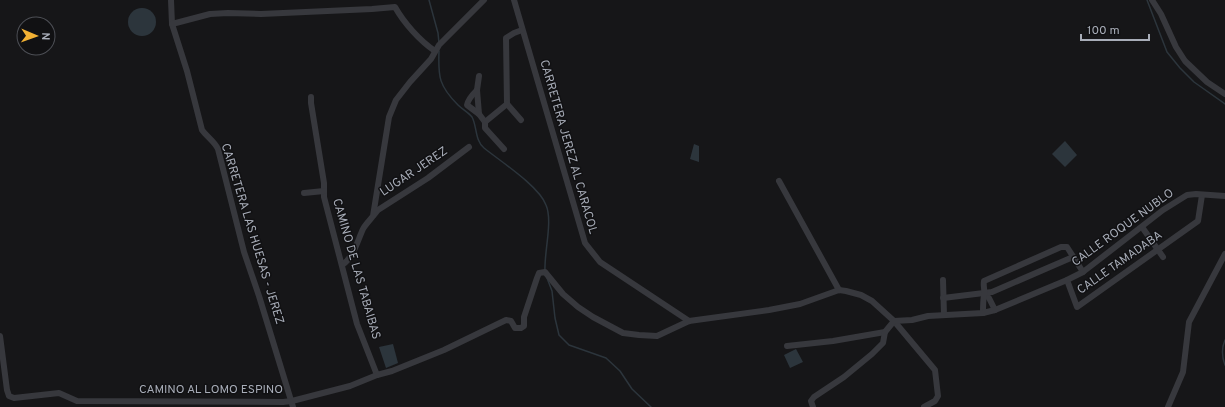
<svg xmlns="http://www.w3.org/2000/svg" width="1225" height="407" font-family="Overpass,sans-serif">
  <rect width="100%" height="100%" fill="#161618"/>
  <g fill="#2c353c">
    <circle cx="142" cy="22" r="14"/>
    <path d="M1065,141L1077,155L1065,167L1052,154Z"/>
    <path d="M694,144L699,146V162L690,159Z"/>
    <path d="M393,344L398,363L386,368L379,347Z"/>
    <path d="M796,349L803,362L790,368L784,355Z"/>
  </g>
  <g fill="none" stroke-linecap="round" stroke-linejoin="round">
    <g stroke="#2c353c" stroke-width="1.5">
      <path d="M429,0L438,33L439,43"/>
      <path d="M1147,0L1167,52L1180,68L1194,82L1225,104"/>
      <path d="M439,51C438,77 439,86 458,105C462,109 469,113 472,117C477,126 475,141 484,148C500,161 539,186 546,205C553,221 544,252 545,271"/>
      <path d="M547,278L552,291L555,318L559,335L569,345L606,358L620,371L632,389L651,407"/>
      <path d="M1225,340C1221,349 1222,357 1225,365"/>
    </g>
    <g stroke="#37383d" stroke-width="6">
      <path d="M171,0L172,24L187,71L202,130C207,137 214,141 218,149L244,252L259,296L293,407"/>
      <path d="M514,0L585,243L600,262L689,321"/>
      <path d="M1152,0L1161,14L1176,47L1185,61L1207,82L1225,94"/>
      <path d="M172,24L210,14L228,13L261,14L372,9L395,7C404,23 420,41 435,51"/>
      <path d="M479,76L477,90L479,114"/>
      <path d="M477,90C473,94 468,99 467,105L479,114L485,122"/>
      <path d="M311,97V103L324,183V197L357,324L377,375"/>
      <path d="M521,120L507,104L506,38L514,33L522,30"/>
      <path d="M504,149L485,128V122L507,104"/>
      <path d="M779,181L839,290"/>
      <path d="M304,193L324,191"/>
      <path d="M374,215L378,210L428,178L469,147"/>
      <path d="M1142,227L1163,257"/>
      <path d="M342,265C354,257 357,242 363,229C365,225 370,220 373,216L389,117L396,100L410,82L431,59L439,45L484,0"/>
      <path d="M943,280L944,315"/>
      <path d="M1067,280L1077,307L1198,221L1202,195"/>
      <path d="M984,294L989,298L995,310"/>
      <path d="M943,298L992,292L1073,257"/>
      <path d="M983,313C983,306 983,301 984,295C985,290 983,286 984,281L1061,247H1067L1083,272"/>
      <path d="M0,336L7,390L9,396L14,398L59,393L77,401L283,402L292,401L350,386L377,375L392,371L444,350L506,320L511,321L515,328H521L524,326V317L537,278L539,273L545,272L563,294L578,307L593,317L623,333L639,335L657,336L689,321L769,310L800,304L839,290L846,291L861,295L872,301L894,321L935,370L938,396L935,401L924,407"/>
      <path d="M787,346L833,341L885,332"/>
      <path d="M813,407L811,401L814,397L844,377L872,354L883,343L885,332L894,321L912,320L928,316L983,313L995,310L1067,280L1083,272L1163,210L1187,195L1196,194L1225,196"/>
      <path d="M1168,407L1183,372L1189,322L1225,254"/>
    </g>
  </g>
  <g text-anchor="middle" dominant-baseline="central" stroke-width="3" stroke-linejoin="round" paint-order="stroke">
    <g font-size="12" fill="#a8adb8" stroke="#111113">
      <text transform="translate(568 147) rotate(74)">CARRETERA JEREZ AL CARACOL</text>
      <text transform="translate(414 172) rotate(-34)">LUGAR JEREZ</text>
      <text transform="translate(1123 228) rotate(-36)">CALLE ROQUE NUBLO</text>
      <text transform="translate(252 234) rotate(73)">CARRETERA LAS HUESAS - JEREZ</text>
      <text transform="translate(1120 263) rotate(-35)">CALLE TAMADABA</text>
      <text transform="translate(356 269) rotate(74)">CAMINO DE LAS TABAIBAS</text>
      <text x="211" y="390">CAMINO AL LOMO ESPINO</text>
    </g>
  </g>
  <g transform="translate(36 36) rotate(92)"><circle r="19" fill="#111113" stroke="#4d4f55"/>
  <path d="M0-3L7 15L0 10L-7 15Z" fill="#f2b134"/>
  <text y="-6" font-size="11" font-weight="bold" text-anchor="middle" fill="#a8adb8">N</text>
  </g>
  <path d="M1081 34v6h68v-6" fill="none" stroke="#a8adb8" stroke-width="2"/>
  <text x="1087" y="34" font-size="12" fill="#a8adb8" stroke="#111113" stroke-width="3" paint-order="stroke">100 m</text>
</svg>
